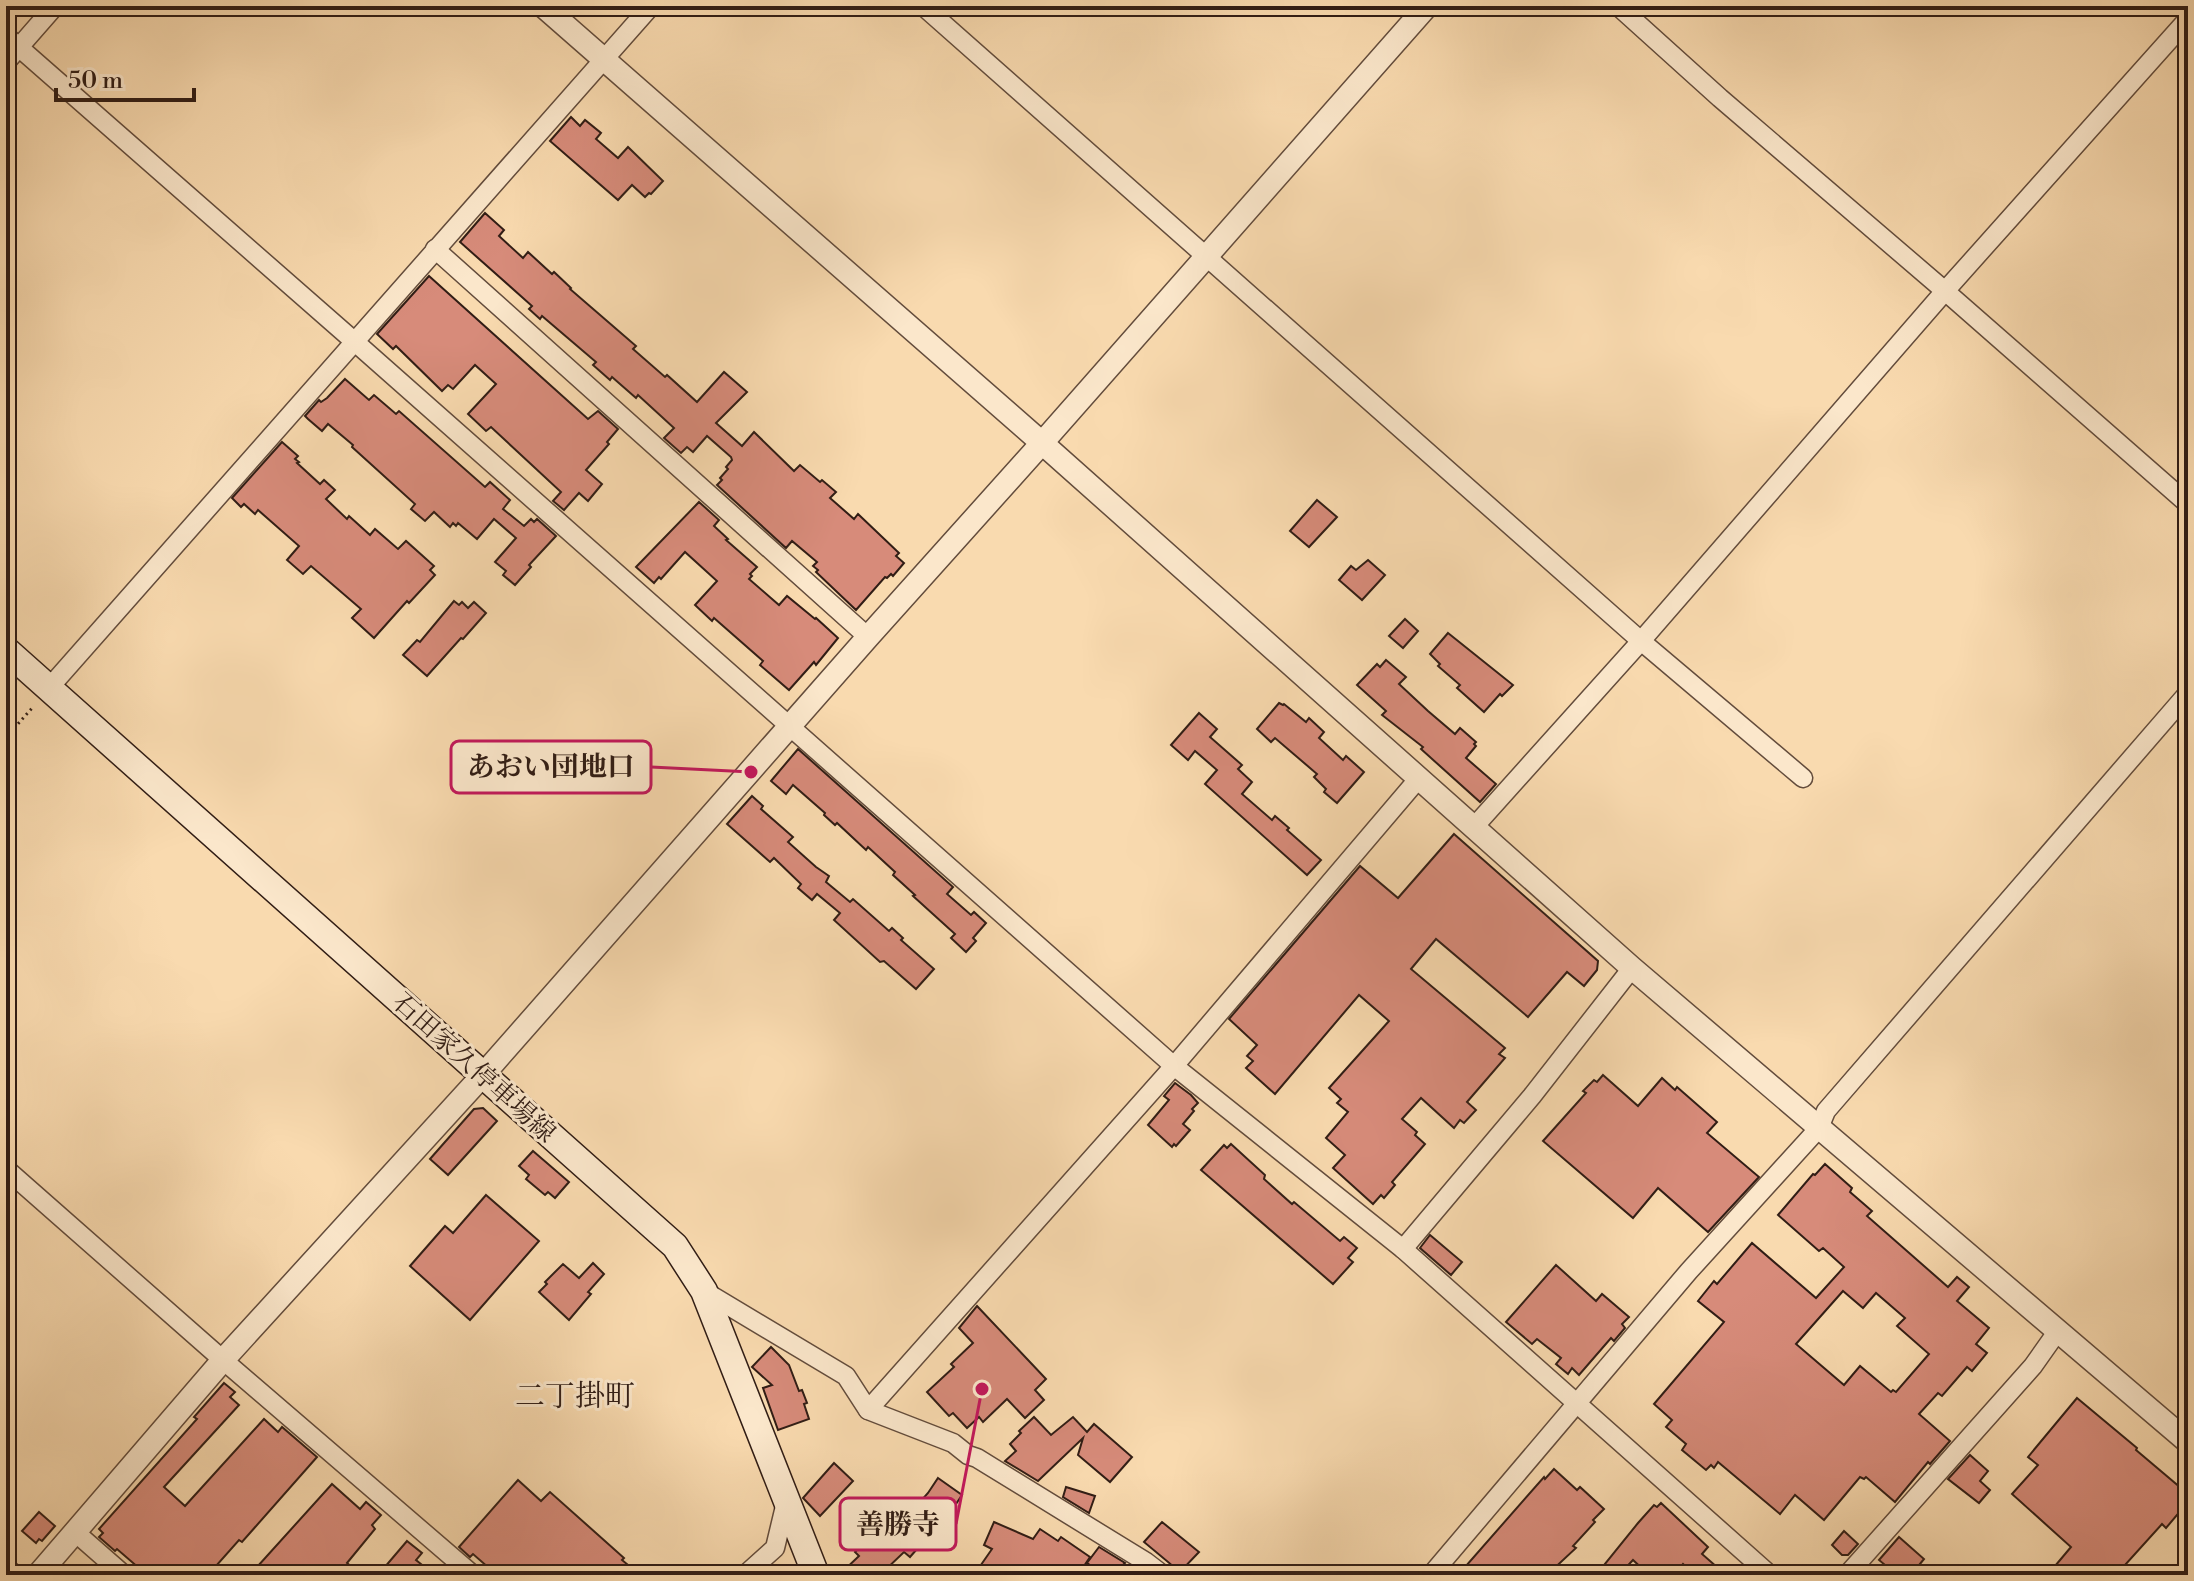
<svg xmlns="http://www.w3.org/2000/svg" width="2194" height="1581" font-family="'Libre Bodoni','Noto Serif JP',serif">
  <rect width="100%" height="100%" fill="#f9daaf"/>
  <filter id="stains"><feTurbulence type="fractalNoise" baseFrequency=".0025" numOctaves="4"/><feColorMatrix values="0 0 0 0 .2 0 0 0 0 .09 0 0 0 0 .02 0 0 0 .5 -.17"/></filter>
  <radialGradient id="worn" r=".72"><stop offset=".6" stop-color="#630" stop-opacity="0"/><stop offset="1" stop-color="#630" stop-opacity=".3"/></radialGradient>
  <g fill="#d78b7a" stroke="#311d15" stroke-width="2" fill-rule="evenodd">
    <path d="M571,117L580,126L585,120L601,133L596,139L618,158L628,147L663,181L651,194L649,193L645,197L632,185L618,200L550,141Z"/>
    <path d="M485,213L504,230L499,236L523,258L528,252L552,274L554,272L571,288L570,289L636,346L633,349L665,377L667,375L697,402L724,372L747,392L716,423L742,446L754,432L794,471L800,465L820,482L822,480L836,492L830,498L854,519L858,514L899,553L896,556L904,563L893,576L891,574L887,578L885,577L856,610L816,572L818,570L813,566L817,562L792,541L786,548L717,485L722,480L720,478L728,469L726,467L732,460L731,457L707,436L693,452L687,447L681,453L664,438L674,428L638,395L636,398L612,377L610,380L593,365L596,362L542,316L540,319L529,309L532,306L460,242Z"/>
    <path d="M429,276L588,419L598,411L618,429L607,442L609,444L586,470L602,484L588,501L579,493L564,510L553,501L561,492L491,427L486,431L468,414L496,384L475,365L453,389L448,385L442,391L396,346L393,349L377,334Z"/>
    <path d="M345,379L369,400L374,395L396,414L399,411L485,487L490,482L510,500L503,509L524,526L531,519L534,522L537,519L556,536L529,565L531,567L515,585L503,575L506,571L495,562L516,538L494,519L477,539L458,523L456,526L453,523L450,527L434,512L425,521L411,509L415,504L352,447L353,445L328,424L322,431L308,419L305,416L319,400L321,402L327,398Z"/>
    <path d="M282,442L298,456L295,459L299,462L297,463L320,484L324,480L335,490L326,499L347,519L349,516L370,535L375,529L398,549L406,541L434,566L430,570L435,575L409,603L407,601L374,638L352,618L361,609L311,566L303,574L287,560L299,546L258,510L255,514L244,504L241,507L232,498Z"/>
    <path d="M1317,500L1337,517L1309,547L1290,531Z"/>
    <path d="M699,502L719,520L714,526L728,539L726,540L757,567L750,574L752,576L749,579L779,605L787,596L815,619L816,618L838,638L816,665L814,662L789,690L760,665L763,661L714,618L712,621L695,605L717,581L685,552L661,579L659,577L654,583L636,567Z"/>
    <path d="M1368,560L1385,575L1362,600L1339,580L1351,566L1356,570Z"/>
    <path d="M454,601L459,605L462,602L468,608L474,602L486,613L463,639L461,638L427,676L403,655L417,640L420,642Z"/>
    <path d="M1405,619L1418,631L1403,648L1389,636Z"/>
    <path d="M1448,633L1513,685L1502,696L1500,694L1484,712L1457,688L1460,685L1438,666L1440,664L1430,654Z"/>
    <path d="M1386,660L1406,677L1399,684L1428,711L1455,734L1460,728L1476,742L1474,744L1476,746L1466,758L1496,784L1480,802L1421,749L1423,747L1382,715L1386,711L1357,685L1377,664L1380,667Z"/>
    <path d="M1279,703L1283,705L1284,704L1306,722L1309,718L1324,732L1319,738L1343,760L1346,756L1364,772L1337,803L1324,792L1326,789L1314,777L1317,774L1275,738L1271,742L1257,729Z"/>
    <path d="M1199,713L1217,729L1210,737L1242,765L1238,769L1252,782L1242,794L1272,820L1275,816L1289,828L1287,830L1321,860L1307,875L1205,784L1217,770L1195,751L1188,760L1171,745Z"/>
    <path d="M798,749L953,887L947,894L971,915L974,912L986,923L973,938L976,941L966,952L951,938L955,934L913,896L915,895L893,875L895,872L868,847L866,850L837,823L835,825L824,815L825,813L793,785L786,794L771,781Z"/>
    <path d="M752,796L763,806L761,809L793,837L788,842L816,867L829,876L826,882L850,902L853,899L889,931L892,928L903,938L901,940L934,969L916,989L884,961L880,962L834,920L840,913L817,894L812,900L798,888L801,884L774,858L770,862L727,824Z"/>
    <path d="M1454,834L1598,961L1597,970L1584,986L1567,972L1528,1017L1436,939L1411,969L1505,1048L1499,1054L1505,1058L1467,1102L1476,1110L1464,1123L1460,1120L1454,1128L1421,1098L1402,1119L1417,1132L1415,1135L1425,1144L1392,1182L1395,1185L1384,1198L1381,1195L1373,1204L1333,1168L1345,1155L1326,1138L1348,1112L1337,1103L1341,1099L1329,1088L1389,1021L1359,995L1275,1094L1246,1068L1253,1061L1247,1056L1257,1045L1229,1019L1360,866L1398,898Z"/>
    <path d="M1603,1075L1638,1106L1662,1078L1675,1090L1677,1087L1717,1122L1707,1133L1759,1177L1708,1232L1658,1188L1633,1218L1543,1141L1586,1093L1583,1091L1594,1080L1597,1082Z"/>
    <path d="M1175,1083L1191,1095L1198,1103L1192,1109L1194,1111L1183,1124L1190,1130L1176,1146L1174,1144L1172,1147L1148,1125L1169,1100L1164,1096Z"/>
    <path d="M483,1108L497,1121L448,1175L430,1159L474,1109Z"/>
    <path d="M1231,1144L1265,1175L1264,1179L1292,1204L1294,1202L1340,1241L1344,1237L1357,1248L1348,1258L1353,1262L1333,1284L1201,1170L1224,1145L1227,1148Z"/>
    <path d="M533,1151L569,1182L555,1198L548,1192L545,1195L526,1179L529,1175L519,1166Z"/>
    <path d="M1825,1164L1852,1188L1850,1192L1872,1211L1867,1216L1948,1287L1957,1277L1969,1287L1957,1301L1989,1328L1976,1344L1987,1353L1972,1371L1967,1367L1942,1396L1938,1393L1919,1414L1950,1441L1930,1464L1928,1462L1895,1502L1866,1477L1864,1479L1860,1477L1824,1520L1795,1495L1780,1514L1718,1462L1714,1468L1711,1465L1706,1470L1682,1450L1686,1444L1666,1427L1672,1420L1654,1404L1724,1322L1698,1301L1714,1281L1717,1284L1752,1243L1816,1298L1844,1267L1823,1248L1819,1251L1778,1215L1813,1174L1815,1175ZM1843,1291L1863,1308L1876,1293L1905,1318L1897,1326L1929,1354L1896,1392L1893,1390L1891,1392L1860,1366L1844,1385L1796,1344Z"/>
    <path d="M486,1195L539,1241L470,1320L410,1266L445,1226L453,1233Z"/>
    <path d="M1430,1235L1462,1262L1451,1275L1420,1248Z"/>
    <path d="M593,1263L604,1274L588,1292L591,1294L569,1320L539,1292L547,1284L545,1282L563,1264L579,1278Z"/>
    <path d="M1556,1265L1596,1301L1602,1294L1629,1317L1622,1324L1625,1328L1614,1341L1611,1338L1579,1375L1572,1368L1568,1374L1556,1364L1561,1358L1537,1339L1532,1344L1506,1322Z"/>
    <path d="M977,1306L1046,1379L1035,1390L1044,1400L1025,1418L1007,1399L983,1422L979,1417L967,1428L953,1413L949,1416L927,1392L954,1367L951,1364L973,1343L959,1328Z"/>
    <path d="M771,1347L789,1365L799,1391L802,1390L807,1403L804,1404L809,1419L778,1430L763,1388L772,1385L752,1367Z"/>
    <path d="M224,1383L235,1392L230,1397L239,1405L164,1487L185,1506L264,1419L278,1432L282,1427L317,1457L242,1542L239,1540L208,1575H147L117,1549L115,1551L99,1537L103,1533L99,1529L197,1419L194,1417Z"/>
    <path d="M2077,1398L2137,1448L2136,1450L2188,1494V1502L2166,1528L2162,1524L2116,1575H2064L2055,1566L2071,1547L2012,1494L2038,1465L2028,1457Z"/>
    <path d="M1034,1417L1051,1435L1073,1417L1087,1432L1094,1424L1132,1457L1110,1482L1078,1455L1083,1438L1038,1481L1005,1461L1016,1451L1010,1444L1021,1433L1019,1431Z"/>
    <path d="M1970,1455L1988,1471L1980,1481L1990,1490L1979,1503L1948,1479Z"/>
    <path d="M834,1463L853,1481L820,1516L803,1498Z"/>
    <path d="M1554,1469L1577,1490L1580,1487L1604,1509L1593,1520L1595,1522L1573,1546L1576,1548L1547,1575H1458L1544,1477L1545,1479Z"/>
    <path d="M938,1478L962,1495L944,1522L951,1529L940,1542L930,1534L910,1557L904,1552L880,1575H839L859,1556L855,1552L869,1538L879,1548L928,1493Z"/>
    <path d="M518,1480L541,1501L550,1492L624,1558L622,1560L640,1575H497L473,1554L470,1557L459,1547Z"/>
    <path d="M332,1484L360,1509L366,1502L381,1515L372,1525L375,1529L347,1563L361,1575H265L257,1567Z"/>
    <path d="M1066,1487L1095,1496L1089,1513L1063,1497Z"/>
    <path d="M1661,1503L1708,1547L1702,1554L1726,1575H1695L1683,1564L1674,1575H1649L1633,1560L1619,1575H1596L1638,1523L1654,1505L1657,1507Z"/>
    <path d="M39,1512L55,1526L42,1541L39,1539L36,1543L22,1531Z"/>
    <path d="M994,1522L1033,1539L1040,1529L1058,1541L1061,1537L1090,1557L1078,1575H974L992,1549L984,1545Z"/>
    <path d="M1162,1522L1199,1552L1180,1572L1144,1542Z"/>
    <path d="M1844,1531L1858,1544L1848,1555H1842L1832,1545Z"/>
    <path d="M1899,1537L1924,1559L1911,1575H1897L1879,1560Z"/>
    <path d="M407,1541L422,1553L416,1560L421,1564L411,1575H378Z"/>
    <path d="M1099,1547L1125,1563L1113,1575H1105L1087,1563Z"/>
  </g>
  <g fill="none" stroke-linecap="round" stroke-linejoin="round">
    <defs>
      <g id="minor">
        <path d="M923,6L1641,641L1803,778"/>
        <path d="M1618,6L1720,98L1945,291L2188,504"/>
        <path d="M6,36L355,342L1174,1066L1403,1249L1770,1575"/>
        <path d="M6,62L55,6"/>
        <path d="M435,249L868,637"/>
        <path d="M49,688L651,6"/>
        <path d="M1474,827L1641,641L1945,291L2188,19"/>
        <path d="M6,1169L223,1360L473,1575"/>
        <path d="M1403,1249L1532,1096L1632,968"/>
        <path d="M704,1291L846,1376L868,1410L953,1443L968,1455L977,1458L1146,1562L1163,1575"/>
        <path d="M868,1410L1174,1066L1419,778"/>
        <path d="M75,1532L124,1575"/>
        <path d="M6,1567L15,1575"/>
        <path d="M745,1575L775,1548L786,1502"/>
        <path d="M1431,1575L1689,1271L1819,1128L1826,1111L2188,693"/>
        <path d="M1847,1575L2033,1366L2057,1332"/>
      </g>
      <g id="tertiary">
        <path d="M543,6L1042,443L1632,968L2188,1442"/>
        <path d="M38,1575L223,1360L482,1076L868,637L1042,443L1427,6"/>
      </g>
      <path id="secondary" d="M6,650L675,1246L704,1291L816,1575"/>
    </defs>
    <use href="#minor" stroke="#634c3c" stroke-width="21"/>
    <use href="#tertiary" stroke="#634c3c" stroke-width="25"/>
    <use href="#secondary" stroke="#311d15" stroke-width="29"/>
    <path stroke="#311d15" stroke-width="3" stroke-dasharray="2 4" stroke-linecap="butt" d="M6,737L34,706"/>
    <use href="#minor" stroke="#fbe7cb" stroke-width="18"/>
    <use href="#tertiary" stroke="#fbe7cb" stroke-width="22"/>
    <use href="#secondary" stroke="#fbe7cb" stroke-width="26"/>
  </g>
  <g text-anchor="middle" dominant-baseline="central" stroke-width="6" stroke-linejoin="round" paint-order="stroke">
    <g font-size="26" fill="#311d15" stroke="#fbe7cb">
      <text transform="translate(474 1068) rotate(42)">石田家久停車場線</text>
    </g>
    <g font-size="30" fill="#311d15" stroke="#fbe7cb">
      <text x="575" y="1397">二丁掛町</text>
    </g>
  </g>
  <path fill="none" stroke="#c2185b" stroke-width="3" d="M751 772L651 767M982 1389L956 1524"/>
  <g fill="#c2185b" stroke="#fbe7cb" stroke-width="3">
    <circle cx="751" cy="772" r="8"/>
    <circle cx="982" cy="1389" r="8"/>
  </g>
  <g fill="#fbe7cb" stroke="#c2185b" stroke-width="3">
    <rect x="451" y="741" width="200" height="52" rx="8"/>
    <rect x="840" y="1498" width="116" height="52" rx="8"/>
  </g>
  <g font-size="28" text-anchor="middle" font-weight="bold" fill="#311d15">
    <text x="551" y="776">あおい団地口</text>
    <text x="898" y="1534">善勝寺</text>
  </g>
  <rect width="2194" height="1581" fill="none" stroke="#f9daaf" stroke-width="32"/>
  <rect x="8" y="8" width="2178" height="1565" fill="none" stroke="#311d15" stroke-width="4"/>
  <rect x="16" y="16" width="2162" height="1549" fill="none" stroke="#311d15" stroke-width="2"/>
  <path d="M56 88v12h138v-12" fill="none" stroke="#311d15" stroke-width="4"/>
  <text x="68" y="88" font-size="24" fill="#311d15" stroke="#fbe7cb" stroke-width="6" paint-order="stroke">50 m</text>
  <rect width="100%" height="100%" filter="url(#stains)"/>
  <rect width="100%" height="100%" fill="url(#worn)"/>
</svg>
